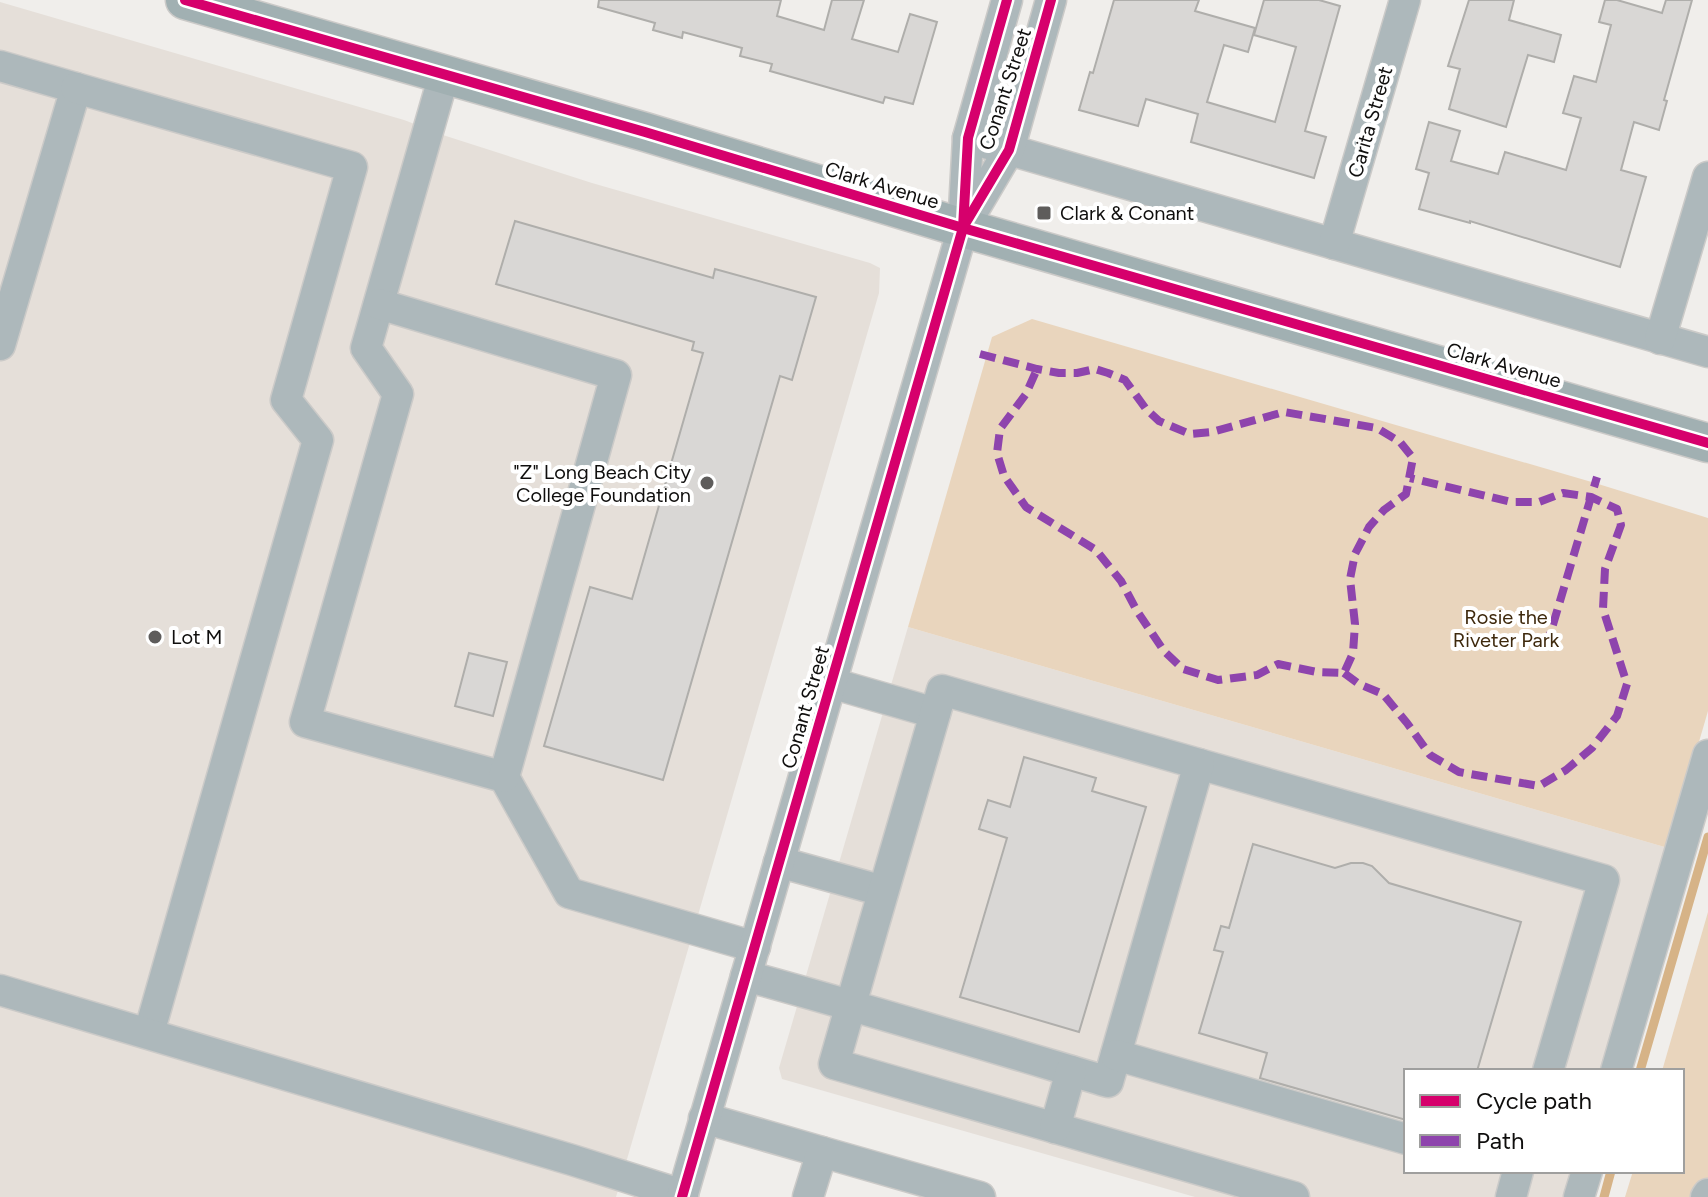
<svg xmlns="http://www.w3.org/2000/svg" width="1708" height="1197" font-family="Figtree,sans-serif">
  <rect width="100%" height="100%" fill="#f0eeeb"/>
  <g fill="#e5dfd9">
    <path d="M0,2L404,120L446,136L592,183L870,263L880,268L879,293L616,1197H0Z"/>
    <path d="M908,627L1668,848L1602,1071H1406V1171H1572L1564,1197H1195L782,1079L779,1068Z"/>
  </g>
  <g fill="#e9d5bd">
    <path d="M1032,319L1595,483L1708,518V711L1668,848L908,627L992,337Z"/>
    <path d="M1708,912V1197H1625L1633,1171H1682V1071H1662Z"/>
  </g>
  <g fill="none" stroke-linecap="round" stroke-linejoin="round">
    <g stroke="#d6b387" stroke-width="9">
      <path d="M1640,1071L1708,837"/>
      <path d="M1604,1197L1611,1171"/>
    </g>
  </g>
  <g fill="#d9d7d5" stroke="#afaeab" stroke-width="2">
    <path d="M599,0H781L777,16L824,30L832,0H864L852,39L898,52L910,14L937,22L913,104L885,97L883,103L770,71L772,64L740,56L742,48L683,32L682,38L653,30L655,23L598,7Z"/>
    <path d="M1114,0H1199L1195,11L1255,28L1248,52L1224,45L1207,102L1275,122L1296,47L1254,35L1264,0H1319L1340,6L1305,131L1326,137L1314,178L1191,142L1198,114L1146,99L1138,126L1079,110L1090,72L1093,73Z"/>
    <path d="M1469,0H1514L1509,20L1561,35L1554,62L1528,55L1506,127L1449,109L1460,69L1448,66Z"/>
    <path d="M1605,0H1617L1662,13L1666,0H1692L1664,100L1667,101L1659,130L1634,122L1621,170L1646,177L1620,267L1470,221V223L1419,209L1429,173L1416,169L1429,122L1460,131L1451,161L1498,174L1505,152L1566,170L1581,118L1563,113L1574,76L1596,82L1611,25L1599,22Z"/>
    <path d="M515,221L713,278L715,269L816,297L792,380L780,376L663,780L544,746L590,587L632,599L703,353L692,350L694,342L496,284Z"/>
    <path d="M469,653L507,662L493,716L455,706Z"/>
    <path d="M1024,757L1096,778L1092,791L1146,807L1079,1032L960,997L1007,838L979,829L988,800L1010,807Z"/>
    <path d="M1253,844L1335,868L1351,863H1363L1372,866L1389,883L1521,922L1477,1071H1406V1120L1260,1078L1267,1053L1199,1033L1223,952L1214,950L1221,926L1229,928Z"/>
  </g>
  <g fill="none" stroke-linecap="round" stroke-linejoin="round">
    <defs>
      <g id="minor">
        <path d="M0,66L76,88L0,345"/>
        <path d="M444,75L366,348L398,394L305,722L504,777L569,893L755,947"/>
        <path d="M76,88L352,167L286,400L318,440L149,1033"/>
        <path d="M968,138L1708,352"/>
        <path d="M966,223L1009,150L1051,0"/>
        <path d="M1334,244L1405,0"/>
        <path d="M379,304L616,375L504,777"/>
        <path d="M1660,339L1708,177"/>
        <path d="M831,683L935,713"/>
        <path d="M1199,764L1604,880L1548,1071"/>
        <path d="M779,862L883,891"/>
        <path d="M746,976C867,1009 988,1046 1108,1082L1199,764L942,690C906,815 869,939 834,1064L1294,1197"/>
        <path d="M0,990L572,1160L683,1195"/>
        <path d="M1116,1055L1406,1139"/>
        <path d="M1616,1071L1708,755"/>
        <path d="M704,1118L822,1152"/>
        <path d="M1055,1128L1071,1071"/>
        <path d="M682,1197L963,228L968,138L1007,0"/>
        <path d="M808,1197L822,1152L980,1197"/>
        <path d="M1511,1197L1518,1171"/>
        <path d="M1579,1197L1587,1171"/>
        <path d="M1706,1197L1708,1194"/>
      </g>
      <path id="major" d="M185,0L645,132L963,228L1708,443"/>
    </defs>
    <use href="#minor" stroke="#cbcac8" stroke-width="33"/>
    <use href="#major" stroke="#cbcac8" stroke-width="41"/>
    <use href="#minor" stroke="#adb8bb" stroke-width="30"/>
    <use href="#major" stroke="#a1b0b2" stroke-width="38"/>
    <g stroke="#8e44ad" stroke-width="8" stroke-dasharray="16 8" stroke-linecap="butt">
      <path d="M980,354L1037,369L1059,373H1077L1095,369L1108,373L1125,380L1146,409L1159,421L1190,434L1212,432L1284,412L1377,428L1400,442L1413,458L1406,494L1384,510L1369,527L1355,554L1350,579L1355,624L1353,653L1344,673L1317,672L1278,664L1257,675L1218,680L1183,669L1164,651L1137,611L1121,581L1096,550L1026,507L1004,476L997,453L1000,429L1026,394L1037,369"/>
      <path d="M1546,648L1597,477"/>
      <path d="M1344,673L1359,684L1383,694L1407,723L1430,755L1459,772L1539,786L1566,770L1592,748L1617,716L1627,684L1603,609L1605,569L1621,525L1617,509L1591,497L1563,493L1539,502H1512L1410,478"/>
    </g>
    <defs>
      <g id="cycleway">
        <path d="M185,0L645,132L963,228L1708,443"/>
        <path d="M965,224L1009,150L1051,0"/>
        <path d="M682,1197L963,228L968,138L1007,0"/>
      </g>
    </defs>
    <use href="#cycleway" stroke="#fff" stroke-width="15"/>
    <use href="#cycleway" stroke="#d6006c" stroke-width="10"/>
  </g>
  <g fill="#5e5c5b" stroke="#fff" stroke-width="3">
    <rect x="1036" y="205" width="16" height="16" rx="4"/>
    <circle cx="707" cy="483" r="8"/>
    <circle cx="155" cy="637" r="8"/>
  </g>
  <g text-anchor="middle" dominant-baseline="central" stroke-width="8" stroke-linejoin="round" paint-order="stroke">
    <g font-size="20" fill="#0f0e0d" stroke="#fff">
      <text transform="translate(1005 89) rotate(-72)">Conant Street</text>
      <text transform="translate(1370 122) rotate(-74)">Carita Street</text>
      <text transform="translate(882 185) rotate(17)">Clark Avenue</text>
      <text transform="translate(1504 365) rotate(16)">Clark Avenue</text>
      <text transform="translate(805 707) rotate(-74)">Conant Street</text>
    </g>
    <g font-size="20" fill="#0f0e0d" stroke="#fff" text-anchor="start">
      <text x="1060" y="213">Clark &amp; Conant</text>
      <text x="691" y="472" text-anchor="end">"Z" Long Beach City<tspan x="691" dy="23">College Foundation</tspan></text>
      <text x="171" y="637">Lot M</text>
    </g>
    <g font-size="20" fill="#3e290d" stroke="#fff">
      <text x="1506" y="617">Rosie the<tspan x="1506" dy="23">Riveter Park</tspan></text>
    </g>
  </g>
  <rect x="1404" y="1069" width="280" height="104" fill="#ffffff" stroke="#9f9f9e" stroke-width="2"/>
  <rect x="1420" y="1095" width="40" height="12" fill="#d6006c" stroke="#9f9f9e" stroke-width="2"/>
  <text x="1476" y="1109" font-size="24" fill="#0f0e0d">Cycle path</text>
  <rect x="1420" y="1135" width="40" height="12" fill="#8e44ad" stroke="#9f9f9e" stroke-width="2"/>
  <text x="1476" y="1149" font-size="24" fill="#0f0e0d">Path</text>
</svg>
